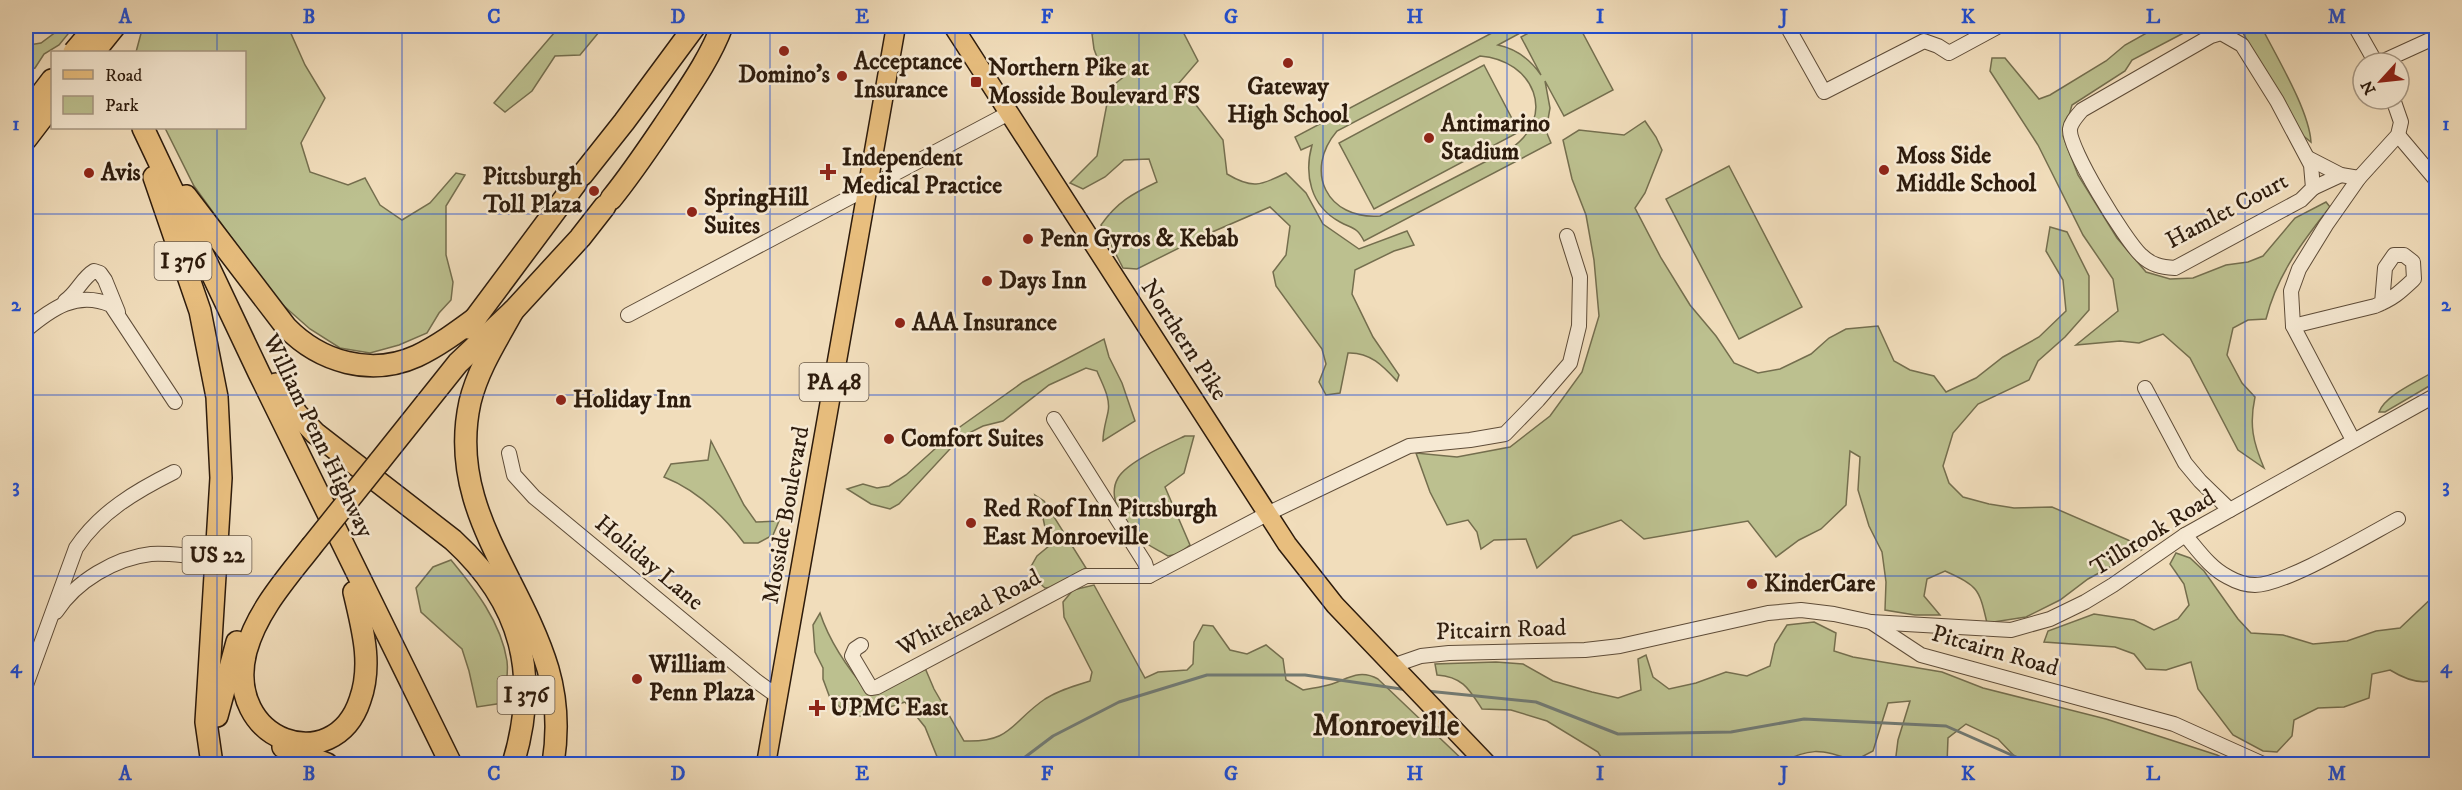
<svg xmlns="http://www.w3.org/2000/svg" width="2462" height="790" font-family="'IM FELL DW Pica',serif">
  <rect width="100%" height="100%" fill="#f1ddbb"/>
  <filter id="stains"><feTurbulence type="fractalNoise" baseFrequency=".00333" numOctaves="4"/><feColorMatrix values="0 0 0 0 .2 0 0 0 0 .09 0 0 0 0 .02 0 0 0 .5 -.17"/></filter>
  <radialGradient id="worn" r=".72"><stop offset=".6" stop-color="#630" stop-opacity="0"/><stop offset="1" stop-color="#630" stop-opacity=".3"/></radialGradient>
  <g fill="#bcc08f" stroke="#746e4e" stroke-width="1.5" fill-rule="evenodd">
    <path d="M64,26L68,34L59,45L44,54L35,68L26,71V39L29,45L41,43Z"/>
    <path d="M143,26H289V29L305,65L325,98L301,143L310,172L348,185L365,178L380,205L402,220L430,203L456,173L465,175L446,206V255L453,282L451,300L439,313L427,333L399,345L370,353L340,348L310,329L276,299L194,186L165,128H244V52H136Z"/>
    <path d="M560,26H604L580,55L555,56L532,91L505,112L494,103Z"/>
    <path d="M1112,26H1180L1198,61L1179,83L1223,140L1227,174C1252,189 1260,186 1286,173L1306,193L1323,224L1359,249L1407,231L1414,245L1394,251L1355,270L1352,294L1373,337L1399,375L1397,381C1383,366 1370,352 1348,353L1340,393L1326,395L1319,382L1326,364L1322,349L1276,286L1273,272L1286,255L1290,226L1270,207L1203,236L1137,269L1123,268L1101,225C1117,202 1132,194 1157,182L1149,159L1124,160L1105,177L1083,189L1070,183L1097,156L1110,88L1126,75L1115,62L1101,68L1094,49L1092,34Z"/>
    <path d="M1505,26H1521L1524,31L1498,45C1517,49 1530,59 1541,75L1521,37L1542,26H1579L1613,90L1564,116L1545,81L1550,108L1546,131L1551,143L1364,241C1357,227 1353,229 1340,222C1310,206 1304,174 1312,145L1301,150L1295,137ZM1480,56C1534,60 1558,117 1510,149L1380,216C1327,220 1303,171 1337,131Z"/>
    <path d="M2159,26H2197L2132,60L2125,71L2072,105L2063,136L2078,175L2117,238L2146,272L2170,279L2193,278L2226,265L2248,262L2263,256L2295,218L2326,202L2330,207C2302,242 2277,275 2266,319L2248,320L2233,328L2227,355L2242,383L2255,397C2249,425 2253,442 2264,468L2238,450L2190,358L2163,334L2139,343L2120,341L2076,345L2118,311L2113,279L2083,235L2038,145L1990,71L1992,58H2005L2039,99L2050,95L2106,61L2125,45Z"/>
    <path d="M2244,26H2261C2276,56 2309,110 2311,142L2301,134L2243,33Z"/>
    <path d="M1484,65L1519,132L1374,209L1339,143Z"/>
    <path d="M1645,121L1656,137L1662,150L1645,193L1635,208L1661,258L1690,305L1716,336L1734,363L1758,373L1780,369L1811,354L1829,338L1846,329L1878,326L1894,361L1910,370L1934,376L1946,392L1976,378L2003,357L2039,337L2066,311L2063,280L2046,251L2050,227L2067,232L2089,276V310L2065,337L2038,361L2029,380L1978,404L1953,433L1943,466L1949,483L1963,497L1989,504L2014,508L2052,507L2128,540L2143,549L2088,579L2060,600L2026,617L1987,623C1979,588 1978,586 1945,571L1927,579L1924,596L1940,615H1915L1885,610L1886,582L1882,552L1869,526L1858,490L1860,457L1850,451L1846,505L1821,529L1799,540L1776,557L1748,521L1644,539L1621,520L1573,536L1537,568L1526,539L1494,540L1481,549L1477,532L1468,520L1447,525L1430,492L1416,453L1457,457L1510,447L1550,416L1582,372L1599,316L1594,260L1586,215L1572,179L1563,140L1579,130L1624,135Z"/>
    <path d="M1729,166L1802,307L1739,339L1666,199Z"/>
    <path d="M1104,339L1109,357L1122,383L1135,421L1103,441C1103,430 1106,422 1108,412C1111,398 1102,384 1097,371L1086,368L1049,385L1003,421L983,426L961,437L899,504L890,509L871,504L847,489L863,484L877,488L889,486L906,475L957,429L1023,382Z"/>
    <path d="M2436,370V382L2385,412H2379C2386,394 2420,381 2436,370Z"/>
    <path d="M1185,436H1194L1184,473L1165,487L1190,545L1178,554L1168,556C1158,550 1145,544 1136,536C1123,521 1107,497 1118,478C1127,462 1168,444 1185,436Z"/>
    <path d="M711,441L744,505L756,522L779,521L773,535L758,543H744C723,515 697,490 664,477L671,464L708,460Z"/>
    <path d="M1035,495L1044,501L1086,568L1053,587L1045,588L1037,581L1029,570L1037,556L1049,546L1043,518Z"/>
    <path d="M2176,553L2190,558L2204,571L2238,619L2251,633L2283,635L2313,644L2347,641L2376,631L2400,628L2436,594V679C2421,686 2403,678 2390,670L2372,674L2369,698L2344,707L2318,708L2294,720L2292,736L2277,752L2263,751L2233,735L2198,689L2191,662L2166,670L2146,669L2134,654L2115,647L2044,642L2048,631L2094,614L2134,620L2154,630L2178,619L2189,605L2184,584L2170,564Z"/>
    <path d="M451,560C475,589 501,622 507,661C509,675 505,689 503,703L477,707L469,671L462,649L421,612L416,588L433,567Z"/>
    <path d="M1094,585L1145,678L1158,672L1187,670L1193,664L1194,642L1203,625L1213,626L1230,650L1247,654L1266,645L1283,659L1286,680L1303,690C1313,688 1323,687 1332,684C1349,678 1360,669 1378,679L1467,764H1209L1207,761L1196,764H1093L1082,757L1072,764H940L925,727L905,702L863,716L849,715L830,698L823,679V668L815,652L813,625L820,613C830,643 849,670 869,693L925,668L934,689L964,741C1012,743 1011,722 1045,699C1059,690 1074,686 1090,681L1092,672L1064,617L1063,602L1073,590Z"/>
    <path d="M1814,622L1836,633L1834,651L1853,657L1942,672L1983,688L2106,719L2217,755L2235,764H2022L1998,739L1966,724L1948,738L1947,764H1895L1898,740L1910,701L1888,703L1873,751L1854,761C1820,748 1809,748 1777,764H1605L1598,752L1547,721L1511,710L1482,709C1469,689 1463,677 1437,675L1435,664L1496,662L1523,664L1553,681L1592,692L1618,698L1641,690L1638,659L1646,655L1653,677L1669,689L1696,683L1726,672L1747,676L1770,666L1775,644L1787,625Z"/>
  </g>
  <g fill="none" stroke-linecap="round" stroke-linejoin="round">
    <g stroke="#717a74" stroke-width="3">
      <path d="M1427,691L1536,702L1618,734L1731,732L1804,719L1946,726L2032,764"/>
      <path d="M1016,764L1053,736L1119,702L1207,675H1305L1408,690"/>
    </g>
    <defs>
      <g id="minor">
        <path d="M1787,26L1824,92L1924,41L1938,46L1949,53L1999,26"/>
        <path d="M2355,26L2376,63"/>
        <path d="M2221,33L2242,45L2277,101L2311,165L2313,188L2301,200L2175,268C2161,267 2151,265 2141,255C2125,240 2068,148 2070,129C2071,122 2077,116 2082,110L2211,36Z"/>
        <path d="M2379,63L2436,37"/>
        <path d="M2398,135L2436,180"/>
        <path d="M2308,158L2341,175L2359,178"/>
        <path d="M2313,188L2341,175"/>
        <path d="M65,301C77,293 82,278 94,271L100,273L105,280L118,312"/>
        <path d="M628,315L1009,113"/>
        <path d="M2293,326L2375,306C2394,298 2399,293 2414,279L2413,262L2404,255H2394L2385,268L2382,303"/>
        <path d="M26,330C51,309 77,290 111,305L175,402"/>
        <path d="M2145,388L2185,463L2200,481L2230,510"/>
        <path d="M1054,419L1145,563L1149,576"/>
        <path d="M2353,440L2293,326L2291,291L2299,269L2326,225L2359,178L2398,135L2401,122L2393,99"/>
        <path d="M509,453L514,475L534,497L755,680L777,696"/>
        <path d="M2185,535C2198,550 2210,568 2228,577C2235,581 2246,585 2255,585C2285,585 2368,535 2398,519"/>
        <path d="M56,612C76,581 115,558 151,554C165,553 180,555 194,556"/>
        <path d="M1871,622L2011,630L2050,619L2085,602L2113,585L2185,535L2436,395"/>
        <path d="M861,645L855,649L852,656L871,688L877,687L1086,576H1149L1267,514L1409,446L1470,440L1505,434L1538,400L1570,363L1579,326L1580,277L1567,236"/>
        <path d="M1392,666L1421,656L1449,653L1585,650L1620,646L1768,613L1801,610L1834,614L1871,622L1921,655L2174,724L2263,764"/>
        <path d="M26,685L76,548C100,512 136,491 174,472"/>
        <path d="M2433,764L2436,762"/>
      </g>
      <g id="major">
        <path d="M953,26L1287,544L1335,605L1487,764"/>
        <path d="M766,764L896,26"/>
      </g>
      <g id="highway">
        <path d="M26,114L52,80"/>
        <path d="M143,128L259,373L451,764"/>
        <path d="M26,139L52,105"/>
        <path d="M582,175L624,122L695,26"/>
        <path d="M154,177L200,311L217,397L221,478L206,722L212,764"/>
        <path d="M186,196L286,327C320,362 371,377 417,356C438,346 457,332 476,318"/>
        <path d="M611,199C633,172 652,143 671,115C690,86 710,58 722,26"/>
        <path d="M513,311C497,340 478,369 470,402C447,507 520,576 548,669C557,700 558,733 553,764"/>
        <path d="M468,328L576,183"/>
        <path d="M276,384L297,414L315,433L453,540C522,603 540,675 513,764"/>
        <path d="M379,462L458,363L513,311L580,238L605,206"/>
        <path d="M311,547C286,579 257,611 246,651C223,742 334,779 360,700C373,664 362,627 354,592"/>
        <path d="M217,716L237,642"/>
        <path d="M283,747L327,764"/>
      </g>
    </defs>
    <use href="#minor" stroke="#5e4c38" stroke-width="16"/>
    <use href="#major" stroke="#2d1b0c" stroke-width="21"/>
    <use href="#highway" stroke="#2d1b0c" stroke-width="24"/>
    <use href="#minor" stroke="#f6e9d3" stroke-width="14"/>
    <use href="#major" stroke="#e8be7e" stroke-width="18"/>
    <use href="#highway" stroke="#e8be7e" stroke-width="21"/>
    <defs>
      <g id="highway-bridge">
        <path d="M74,52L96,26"/>
        <path d="M94,52L115,26"/>
        <path d="M311,547L379,462"/>
      </g>
    </defs>
    <use href="#highway-bridge" stroke="#2d1b0c" stroke-width="24" stroke-linecap="butt"/>
    <use href="#highway-bridge" stroke="#e8be7e" stroke-width="21"/>
  </g>
  <path fill="none" stroke="#1d4ed8" stroke-width="1.5" stroke-opacity="0.55" d="M217,26V52M402,26V764M586,26V764M770,26V764M955,26V764M1139,26V764M1323,26V764M1507,26V764M1692,26V764M1876,26V764M2060,26V764M2245,26V764M217,128V764M26,214H2436M26,395H2436M26,576H2436"/>
  <g fill="#8f2418" stroke="#f6e9d3" stroke-width="2">
    <circle cx="784" cy="51" r="6"/>
    <circle cx="1288" cy="63" r="6"/>
    <circle cx="842" cy="76" r="6"/>
    <rect x="970" y="76" width="12" height="12" rx="3"/>
    <circle cx="1429" cy="138" r="6"/>
    <circle cx="1884" cy="170" r="6"/>
    <path d="M825 163h6v6h6v6h-6v6h-6v-6h-6v-6h6z"/>
    <circle cx="89" cy="173" r="6"/>
    <circle cx="594" cy="191" r="6"/>
    <circle cx="692" cy="212" r="6"/>
    <circle cx="1028" cy="239" r="6"/>
    <circle cx="987" cy="281" r="6"/>
    <circle cx="900" cy="323" r="6"/>
    <circle cx="561" cy="400" r="6"/>
    <circle cx="889" cy="439" r="6"/>
    <circle cx="971" cy="523" r="6"/>
    <circle cx="1752" cy="584" r="6"/>
    <circle cx="637" cy="679" r="6"/>
    <path d="M814 699h6v6h6v6h-6v6h-6v-6h-6v-6h6z"/>
  </g>
  <g text-anchor="middle" dominant-baseline="central" stroke-width="5" stroke-linejoin="round" paint-order="stroke">
    <g fill="#f6e9d3" stroke="#695948" stroke-width="1.5">
      <rect x="154.5" y="242" width="57" height="38" rx="4.5"/>
      <rect x="799.5" y="363" width="69" height="38" rx="4.5"/>
      <rect x="182.5" y="536" width="69" height="38" rx="4.5"/>
      <rect x="497.5" y="676" width="57" height="38" rx="4.5"/>
    </g>
    <g font-size="22" font-weight="bold" fill="#2d1b0c">
      <text x="183" y="261">I 376</text>
      <text x="834" y="382">PA 48</text>
      <text x="217" y="555">US 22</text>
      <text x="526" y="695">I 376</text>
    </g>
    <g font-size="24" font-weight="bold" fill="#2d1b0c" stroke="#f6e9d3" text-anchor="start">
      <text x="854" y="62">Acceptance<tspan x="854" dy="28">Insurance</tspan></text>
      <text x="988" y="68">Northern Pike at<tspan x="988" dy="28">Mosside Boulevard FS</tspan></text>
      <text x="784" y="75" text-anchor="middle">Domino's</text>
      <text x="1288" y="87" text-anchor="middle">Gateway<tspan x="1288" dy="28">High School</tspan></text>
      <text x="1441" y="124">Antimarino<tspan x="1441" dy="28">Stadium</tspan></text>
      <text x="1896" y="156">Moss Side<tspan x="1896" dy="28">Middle School</tspan></text>
      <text x="842" y="158">Independent<tspan x="842" dy="28">Medical Practice</tspan></text>
      <text x="101" y="173">Avis</text>
      <text x="582" y="177" text-anchor="end">Pittsburgh<tspan x="582" dy="28">Toll Plaza</tspan></text>
      <text x="704" y="198">SpringHill<tspan x="704" dy="28">Suites</tspan></text>
      <text x="1040" y="239">Penn Gyros &amp; Kebab</text>
      <text x="999" y="281">Days Inn</text>
      <text x="912" y="323">AAA Insurance</text>
      <text x="573" y="400">Holiday Inn</text>
      <text x="901" y="439">Comfort Suites</text>
      <text x="983" y="509">Red Roof Inn Pittsburgh<tspan x="983" dy="28">East Monroeville</tspan></text>
      <text x="1764" y="584">KinderCare</text>
      <text x="649" y="665">William<tspan x="649" dy="28">Penn Plaza</tspan></text>
      <text x="830" y="708">UPMC East</text>
    </g>
    <g font-size="24" fill="#2d1b0c" stroke="#f6e9d3">
      <text transform="translate(2227 211) rotate(-28)">Hamlet Court</text>
      <text transform="translate(1184 340) rotate(57)">Northern Pike</text>
      <text transform="translate(318 436) rotate(64)">William Penn Highway</text>
      <text transform="translate(786 515) rotate(-80)">Mosside Boulevard</text>
      <text transform="translate(2153 533) rotate(-32)">Tilbrook Road</text>
      <text transform="translate(649 563) rotate(40)">Holiday Lane</text>
      <text transform="translate(969 613) rotate(-28)">Whitehead Road</text>
      <text transform="translate(1501 630) rotate(-2)">Pitcairn Road</text>
      <text transform="translate(1995 651) rotate(16)">Pitcairn Road</text>
    </g>
    <g font-size="30" font-weight="bold" fill="#2d1b0c" stroke="#f6e9d3">
      <text x="1386" y="726">Monroeville</text>
    </g>
  </g>
  <rect width="2462" height="790" fill="none" stroke="#f1ddbb" stroke-width="66"/>
  <rect x="51" y="51" width="195" height="78" fill="#f6e9d3" stroke="#a69783" stroke-width="1.5"/>
  <rect x="63" y="70" width="30" height="9" fill="#e8be7e" stroke="#a69783" stroke-width="1.5"/>
  <text x="105" y="81" font-size="18" fill="#2d1b0c">Road</text>
  <rect x="63" y="96" width="30" height="18" fill="#bcc08f" stroke="#a69783" stroke-width="1.5"/>
  <text x="105" y="111" font-size="18" fill="#2d1b0c">Park</text>
  <g transform="translate(2381 81) rotate(243)"><circle r="28" fill="#f6e9d3" stroke="#a69783" stroke-width="1.5"/>
  <path d="M0-4.5L10 22L0 15L-10 22Z" fill="#8f2418"/>
  <text y="-9" font-size="16" font-weight="bold" text-anchor="middle" fill="#2d1b0c">N</text>
  </g>
  <rect x="33" y="33" width="2396" height="724" fill="none" stroke="#1d4ed8" stroke-width="2"/>
  <g font-size="20" text-anchor="middle" font-weight="bold" fill="#1d4ed8">
    <text x="125" y="23">A</text>
    <text x="309" y="23">B</text>
    <text x="494" y="23">C</text>
    <text x="678" y="23">D</text>
    <text x="862" y="23">E</text>
    <text x="1047" y="23">F</text>
    <text x="1231" y="23">G</text>
    <text x="1415" y="23">H</text>
    <text x="1600" y="23">I</text>
    <text x="1784" y="23">J</text>
    <text x="1968" y="23">K</text>
    <text x="2153" y="23">L</text>
    <text x="2337" y="23">M</text>
    <text x="16" y="130">1</text>
    <text x="2446" y="130">1</text>
    <text x="16" y="311">2</text>
    <text x="2446" y="311">2</text>
    <text x="16" y="492">3</text>
    <text x="2446" y="492">3</text>
    <text x="16" y="673">4</text>
    <text x="2446" y="673">4</text>
    <text x="125" y="780">A</text>
    <text x="309" y="780">B</text>
    <text x="494" y="780">C</text>
    <text x="678" y="780">D</text>
    <text x="862" y="780">E</text>
    <text x="1047" y="780">F</text>
    <text x="1231" y="780">G</text>
    <text x="1415" y="780">H</text>
    <text x="1600" y="780">I</text>
    <text x="1784" y="780">J</text>
    <text x="1968" y="780">K</text>
    <text x="2153" y="780">L</text>
    <text x="2337" y="780">M</text>
  </g>
  <rect width="100%" height="100%" filter="url(#stains)"/>
  <rect width="100%" height="100%" fill="url(#worn)"/>
</svg>
